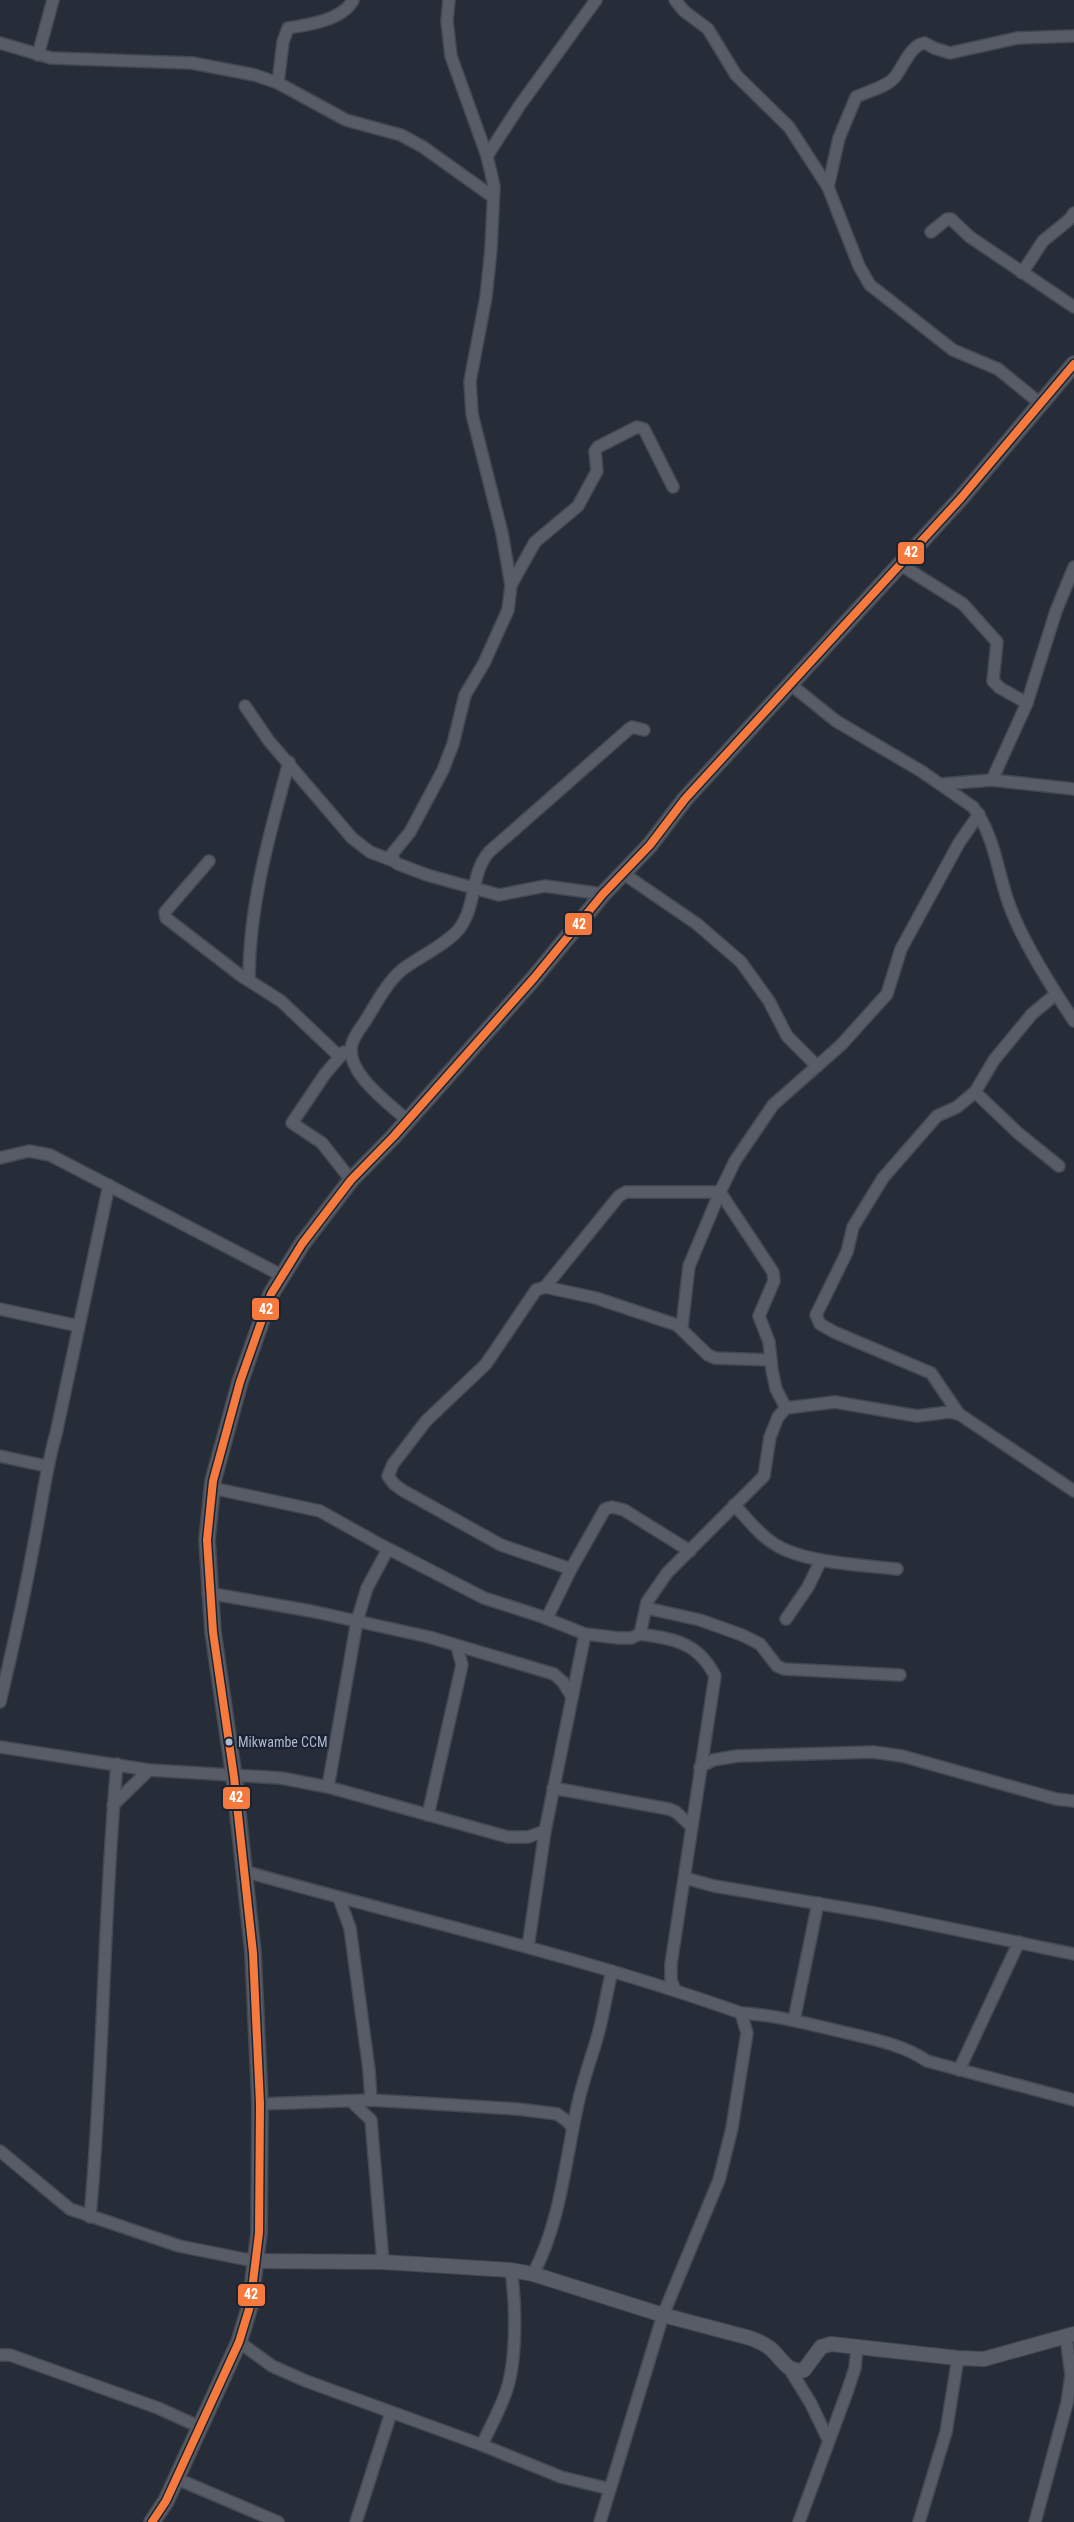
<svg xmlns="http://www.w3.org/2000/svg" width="1074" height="2522" font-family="'Roboto Condensed',sans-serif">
  <rect width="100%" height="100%" fill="#272d38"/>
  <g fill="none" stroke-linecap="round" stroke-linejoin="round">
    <defs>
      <g id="minor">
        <path d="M449,0L447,21L451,56L487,156L494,186L491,249L486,297L470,381L472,414L502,533L511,585L508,610L484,663L465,695L453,744L443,770L410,832L392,854L394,861L398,864L427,875L499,895L545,886L603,894"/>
        <path d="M675,0L684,11L708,29L736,75L789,127L828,187L859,266L870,285L953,350L998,369L1041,404"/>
        <path d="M0,43L51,58L192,63L255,75L278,83L346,120L401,135L423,147L493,197"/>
        <path d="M38,55L53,0"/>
        <path d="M278,83L283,42L288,28C308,25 343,20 353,0"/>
        <path d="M487,156L520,105L596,0"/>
        <path d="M828,187L839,138L856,97C868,91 887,87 895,77C903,67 911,44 925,43L934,48L950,53L1017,38L1074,36"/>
        <path d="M931,232L947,219H951L970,237L1074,307"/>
        <path d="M1022,273L1043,241L1070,219L1074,213"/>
        <path d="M901,565L963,604L997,642L993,681L1000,688L1027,703"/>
        <path d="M511,585L535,542L578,506L597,471L595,451L598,447L637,427L644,429L673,487"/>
        <path d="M790,684L836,721L921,771L973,807C995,836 997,871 1009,904C1022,941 1052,988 1074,1021"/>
        <path d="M245,706L269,741L352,838L370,852L394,861"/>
        <path d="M992,780L1027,703L1056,611L1074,567"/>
        <path d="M942,784L992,780L1074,789"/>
        <path d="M209,861L165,912L166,918L240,975L281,1001L340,1057"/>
        <path d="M624,874L697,924L741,962L769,1001L787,1036L817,1066"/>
        <path d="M249,979C249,904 270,833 289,762"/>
        <path d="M344,1052L325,1074L292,1123L322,1143L351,1180"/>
        <path d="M975,1092L1018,1133L1059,1166"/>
        <path d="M408,1121C390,1104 344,1072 352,1044C354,1035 364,1024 369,1015C378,1000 389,980 403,969C419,957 447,944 459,929C477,906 470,874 489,852L629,729L632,727L644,730"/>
        <path d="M0,1158L29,1151L50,1155L281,1275"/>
        <path d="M545,1287L619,1196L626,1192H720L773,1272L774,1281L759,1316L769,1342L772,1370L776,1389L786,1408"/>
        <path d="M0,1309L79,1326"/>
        <path d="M682,1327L689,1266L720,1192L735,1161L773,1105L841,1045L887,994L901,949L959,843L979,814"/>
        <path d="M959,1414L931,1373L834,1332L820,1324L816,1315L847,1252L853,1227L883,1178L937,1116L957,1107L975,1092L994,1060L1032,1014L1056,994"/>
        <path d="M0,1456L46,1466"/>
        <path d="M212,1488L320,1511L379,1544L484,1598L540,1616L585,1634L619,1638H631L640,1634L647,1602L667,1573L764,1476L770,1437L778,1417L786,1408L835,1402L917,1416L949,1412L959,1414L1074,1491"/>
        <path d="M734,1505C747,1518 760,1536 776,1545C805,1563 863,1565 897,1569"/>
        <path d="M571,1569L501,1545L402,1490L394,1484L388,1476L393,1464L426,1421L486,1364L536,1290L545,1287L596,1298L677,1325L708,1355L715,1358L771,1360"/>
        <path d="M208,1593L311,1611L429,1637L554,1674L563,1682L571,1695"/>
        <path d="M646,1608L700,1620L742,1635L760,1644L777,1666L784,1669L900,1675"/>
        <path d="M547,1618L571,1569L605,1509L612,1507L624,1510L690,1551"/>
        <path d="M786,1619L808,1587L821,1560"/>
        <path d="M640,1634C674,1639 698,1642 715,1676L671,1964V1980L675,1990"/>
        <path d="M0,1702C13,1648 25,1593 35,1538C42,1503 46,1468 56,1434L109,1185"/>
        <path d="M0,1747L149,1770L281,1778L328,1787L508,1837H528L545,1831"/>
        <path d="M700,1767L713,1760L737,1756L873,1752L902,1756L1056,1799L1074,1801"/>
        <path d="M328,1787L357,1621L367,1588L388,1549"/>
        <path d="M553,1788L669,1809L676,1812L691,1826"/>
        <path d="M113,1805L149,1770"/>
        <path d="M428,1815L462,1665L457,1646"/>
        <path d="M243,1871C409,1918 578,1955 741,2013L747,2033L732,2128L719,2180L663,2315L600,2522"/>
        <path d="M685,1878L714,1886L875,1913L1074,1954"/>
        <path d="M339,1898L350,1928L369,2070L371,2100"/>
        <path d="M528,1947L545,1831L585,1634"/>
        <path d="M741,2013C776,2015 809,2024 843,2032C872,2039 902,2044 927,2061L1074,2100"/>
        <path d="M794,2020L818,1903"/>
        <path d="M959,2070L1019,1942"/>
        <path d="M352,2102L371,2120L383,2262"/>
        <path d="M260,2104L371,2100L518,2109L557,2114L567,2121L573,2128"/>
        <path d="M0,2151L70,2209L179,2246L254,2261"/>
        <path d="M90,2217C104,2066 103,1915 117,1764"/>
        <path d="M533,2274C560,2224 565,2163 577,2108C582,2082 592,2057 599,2031C604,2011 607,1991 612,1971"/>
        <path d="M239,2342L272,2366L306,2381L482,2445L561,2477L610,2489"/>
        <path d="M0,2355H10L158,2408L200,2427"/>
        <path d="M789,2368L810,2402L828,2439"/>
        <path d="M482,2445C490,2427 501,2408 507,2389C517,2357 516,2303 511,2270"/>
        <path d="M175,2478L278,2522"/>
        <path d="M356,2522L391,2413"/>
        <path d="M799,2522L847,2392L855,2368L857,2347"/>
        <path d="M919,2522L946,2432L958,2358"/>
        <path d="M1035,2522L1067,2403L1071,2375L1066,2336"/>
      </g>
      <path id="tertiary" d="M254,2261L383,2262L511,2270L533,2274L663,2315L750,2338C758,2341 766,2344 772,2350C783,2360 787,2373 804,2370L821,2347L831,2344L958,2358L984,2359L1074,2334"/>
      <path id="secondary" d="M152,2522L166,2501L239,2342L250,2306L259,2233L260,2104L253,1953L234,1777L213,1632L207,1540L213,1481L240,1382L271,1294L302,1244L351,1180L394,1136L534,978L603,894L650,845L685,799L961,498L1074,364"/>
    </defs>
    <use href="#minor" stroke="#444851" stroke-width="14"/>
    <use href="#tertiary" stroke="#444851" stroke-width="16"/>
    <use href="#secondary" stroke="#444851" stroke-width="18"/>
    <use href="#minor" stroke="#585c66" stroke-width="11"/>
    <use href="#tertiary" stroke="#585c66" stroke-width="14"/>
    <use href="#secondary" stroke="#565b64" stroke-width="15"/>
    <defs>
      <path id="bus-1" d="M152,2522L166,2501L239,2342L250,2306L259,2233L260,2104L253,1953L234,1777L213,1632L207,1540L213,1481L240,1382L271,1294L302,1244L351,1180L394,1136L534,978L603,894L650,845L685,799L961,498L1074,364"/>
    </defs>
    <use href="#bus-1" stroke="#1a2333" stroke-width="11"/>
    <use href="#bus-1" stroke="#f6793e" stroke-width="8"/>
  </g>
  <circle fill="#b0b9ca" stroke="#1a2333" stroke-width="2" cx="229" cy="1742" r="4.5"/>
  <g text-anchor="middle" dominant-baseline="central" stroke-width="4.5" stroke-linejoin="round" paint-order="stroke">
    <g font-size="14" fill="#b0b9ca" stroke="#1a2333" text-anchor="start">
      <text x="238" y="1742">Mikwambe CCM</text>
    </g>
  </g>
  <g stroke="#1a2333" stroke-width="2">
    <rect x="897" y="541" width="28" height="24" rx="5" fill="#f6793e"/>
    <rect x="564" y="912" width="29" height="24" rx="5" fill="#f6793e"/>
    <rect x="251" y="1297" width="29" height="24" rx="5" fill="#f6793e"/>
    <rect x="222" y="1786" width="29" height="24" rx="5" fill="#f6793e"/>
    <rect x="237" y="2283" width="29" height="24" rx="5" fill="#f6793e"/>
  </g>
  <g font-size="14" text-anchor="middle" font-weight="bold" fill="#fff">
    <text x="911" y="557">42</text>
    <text x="579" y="929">42</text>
    <text x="266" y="1314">42</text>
    <text x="236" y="1802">42</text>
    <text x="251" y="2299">42</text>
  </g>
</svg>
